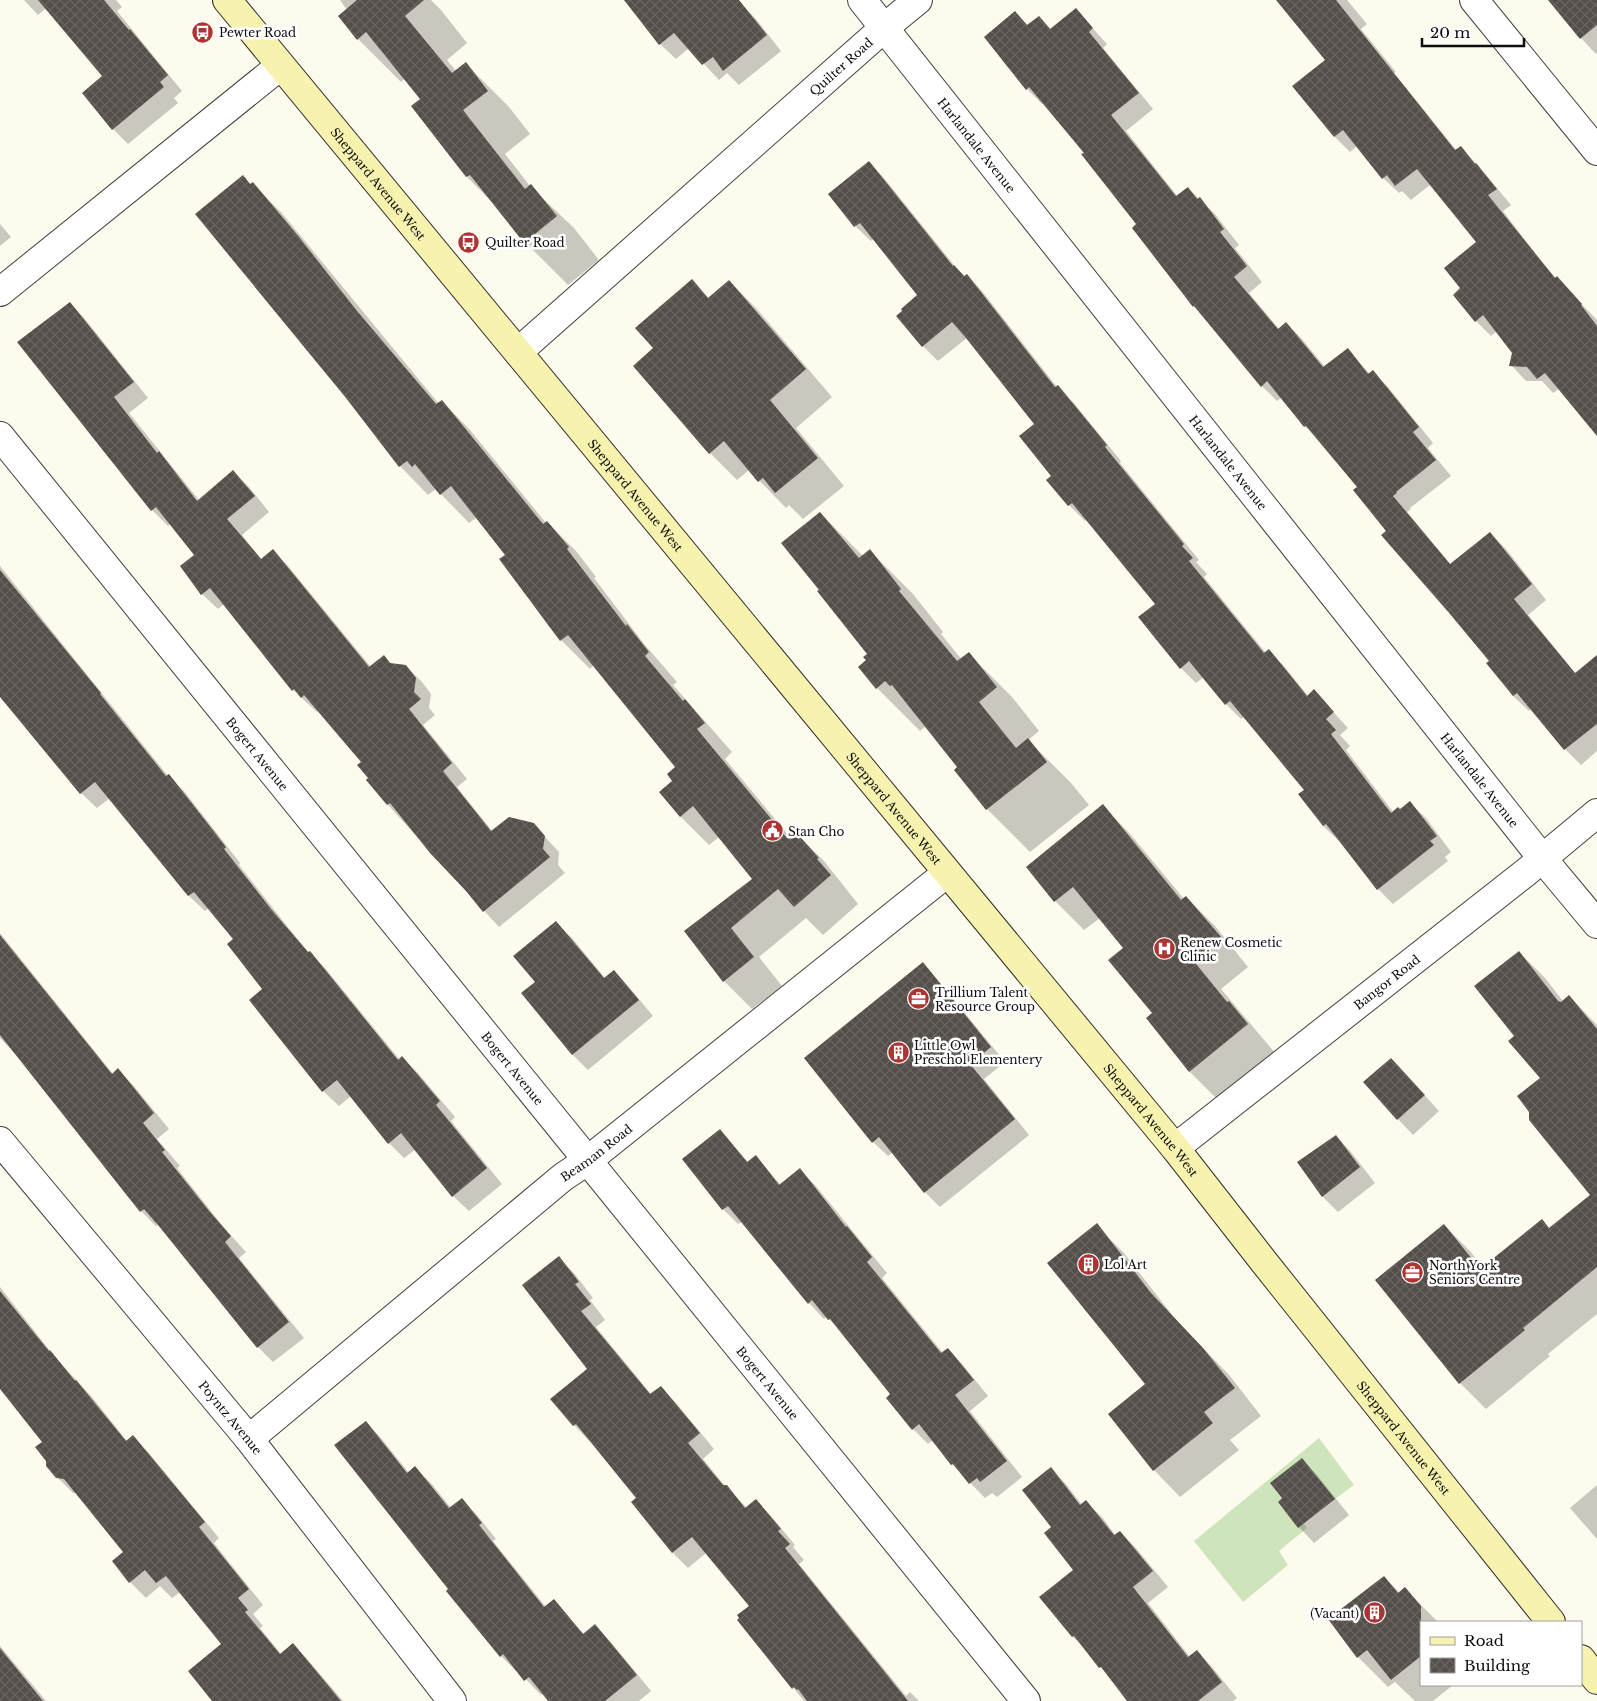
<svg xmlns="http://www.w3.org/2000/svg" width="1597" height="1701" font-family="'Libre Baskerville',serif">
  <defs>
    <pattern id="building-cross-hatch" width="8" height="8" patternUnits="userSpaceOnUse" patternTransform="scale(1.25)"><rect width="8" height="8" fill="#544f4a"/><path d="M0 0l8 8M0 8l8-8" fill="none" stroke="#686460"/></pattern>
  </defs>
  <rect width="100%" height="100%" fill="#fdfbee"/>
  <path fill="#cee4bb" d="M1319,1438L1354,1485L1335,1499L1282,1498L1278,1502L1288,1515L1294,1511L1307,1528L1279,1551L1288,1565L1243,1602L1194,1541Z"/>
  <g fill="#0003">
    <path d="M24,0H116L122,7L117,11L182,91L174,98L178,103L128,144L113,129L104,76L46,8L38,15Z"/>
    <path d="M340,0H431L441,10L467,43L447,60L456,71L466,64L509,107L530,134L505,154L530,186L574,228L599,260L568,285L525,242L496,206L467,177L413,106L422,99L405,78L401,82L358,39L347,10Z"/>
    <path d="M625,0H723L741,4L756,19L781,51L739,85L727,73L719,80L689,48L676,59L660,44Z"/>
    <path d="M1278,0H1347L1367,24L1361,29L1396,72L1394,73L1457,151L1460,148L1476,163L1511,205L1503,211L1535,253L1556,279L1572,294L1597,320V434L1559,389L1553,393L1542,381H1526L1511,365L1513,352L1497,331L1491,336L1476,321L1462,288L1478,242L1431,184L1411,200L1402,191L1399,193L1383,178L1357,146L1350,152L1334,136L1327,60Z"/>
    <path d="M1550,0H1597V53L1596,54L1581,38Z"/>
    <path d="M1076,10L1107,44L1103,48L1153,109L1126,131L1178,197L1188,188L1215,214L1239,245L1235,248L1262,282L1249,293L1279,329L1286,323L1302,339L1325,367L1347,349L1370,374L1373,372L1388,387L1433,443L1428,448L1451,476L1410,508L1411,509L1407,512L1451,565L1490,533L1506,549L1546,600L1528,615L1576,674L1597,657V751L1581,765L1565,749L1532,708L1529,711L1513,696L1490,662L1388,531L1358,487L1321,442L1305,426L1282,397L1277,401L1262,386L1194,306L1134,228L1138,225L1085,153L1044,103L1042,104L1027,89L1015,13L1028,26L1039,17L1052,30Z"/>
    <path d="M869,162L884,178L958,270L965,277L967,275L982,291L1057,387L1073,402L1121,461L1120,463L1199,560L1196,562L1207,574L1204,577L1266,653L1269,651L1284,666L1308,696L1314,691L1348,728L1340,735L1350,746L1346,750L1394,813L1400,811L1410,803L1426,818L1451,852L1445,857L1448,861L1393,904L1378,889L1340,840L1339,841L1323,826L1306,790L1244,717L1241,719L1226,704L1204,677L1196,683L1181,668L1156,604L1087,519L1085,521L1069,505L1048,480L1052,476L1036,424L967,338L938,361L923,346L919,295L874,239L871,241L855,226Z"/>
    <path d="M243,176L251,185L252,184L281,212L439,404L442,401L470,430L546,523L547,522L576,551L596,577L594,578L645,645L677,682L673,685L732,752L725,759L790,837L795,833L824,861L858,904L823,935L806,918L759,957L782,986L752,1009L724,981L685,931L753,879L719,837L709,845L681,817L661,792L674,781L677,767L594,665L590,669L561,640L501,559L506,555L477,517L469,523L436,489L428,495L400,466Z"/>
    <path d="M0,224L11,237L0,246Z"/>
    <path d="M691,280L709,298L729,281L756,308L832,397L796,428L844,486L803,519L789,505L786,508L749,470L737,480L710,453L655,348Z"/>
    <path d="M70,303L85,319L148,398L129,413L199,500L233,472L249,487L269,512L242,535L262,560L273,551L288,566L371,667L384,656L391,664L406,666L422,682L431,694L429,708L435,715L423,725L467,779L457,787L493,832L533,824L559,852L558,865L565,873L499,927L388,805L368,780L369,778L362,762L319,710L317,712L293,690L224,604L218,609L202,594L181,567L195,555L171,524L168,526L152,510L19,342Z"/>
    <path d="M820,513L863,556L870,551L913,594L943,632L941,634L962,660L969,654L1012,697L1039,731L1028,740L1071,783L1089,805L1030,852L987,809L959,767L926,726L920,731L877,688L868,660L869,654L821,590Z"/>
    <path d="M0,566L168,776L184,791L240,863L239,865L287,926L309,953L325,968L400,1060L402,1058L418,1073L455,1117L451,1121L502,1184L469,1211L453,1196L416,1149L404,1158L389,1143L351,1096L339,1106L323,1091L250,1000L264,989L235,939L209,908L205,911L189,896L110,798L97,808L81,793L0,695Z"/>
    <path d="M1103,806L1131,835L1184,899L1186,897L1215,926L1248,967L1221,989L1276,1054L1218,1100L1189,1071L1153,1013L1125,948L1100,918L1084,930L1055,901L1028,867Z"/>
    <path d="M556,923L572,938L605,978L613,971L629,987L653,1016L588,1070L572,1054L536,983Z"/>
    <path d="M0,933L113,1074L118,1070L133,1085L169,1129L157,1139L180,1166L177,1168L225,1229L246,1252L239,1258L304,1338L273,1362L258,1347L159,1224L156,1226L141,1211L22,1061L0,1038Z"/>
    <path d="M1519,952L1545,978L1563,1001L1569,996L1597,1025V1314L1548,1354L1550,1356L1486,1409L1460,1383L1377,1280L1444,1225L1470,1251L1483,1268L1541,1220L1550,1229L1592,1195L1541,1078L1516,1036Z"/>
    <path d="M923,964L937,979L1005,1062L984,1079L1029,1135L940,1207L925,1192L893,1152L888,1156L873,1142Z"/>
    <path d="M1406,1075L1439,1111L1413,1135L1398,1119Z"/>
    <path d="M720,1131L748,1162L755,1156L781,1185L800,1170L815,1185L887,1273L882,1278L943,1353L948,1349L963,1365L988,1396L970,1411L1022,1477L997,1497L992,1493L985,1498L952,1464L933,1440L928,1444L913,1429L892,1394L843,1334L827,1316L824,1319L809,1303L742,1222L738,1224L723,1209Z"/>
    <path d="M1336,1136L1351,1152L1375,1183L1338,1212L1323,1197L1299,1163Z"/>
    <path d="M1096,1225L1123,1252L1177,1321L1230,1376L1261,1416L1230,1440L1239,1450L1180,1497L1154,1470L1147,1384Z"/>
    <path d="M559,1258L574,1273L593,1298L590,1300L605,1320L596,1327L651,1394L660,1387L676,1403L714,1449L703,1459L725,1486L747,1508L756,1501L771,1516L795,1545L793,1547L804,1560L799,1564L906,1696L910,1692L919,1701H804L738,1620L750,1606L706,1553L688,1568L673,1553L632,1502L638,1498L591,1440L589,1441L574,1425L589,1369Z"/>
    <path d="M0,1287L54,1356L92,1397L127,1441L132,1437L148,1452L219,1538L214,1543L263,1605L253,1614L263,1626L260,1628L281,1654L293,1644L308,1660L343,1701H214L223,1644L180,1592L172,1598L160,1586L146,1598L130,1582L114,1561L125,1552L78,1493H73L57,1477L44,1442L0,1388Z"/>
    <path d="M365,1422L381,1438L409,1473L415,1468L431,1483L451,1508L462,1500L477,1515L496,1539L493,1541L546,1607L554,1601L584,1634L595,1626L610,1641L651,1691L639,1701H550L543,1693L541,1695L517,1670L516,1671L501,1656L450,1590Z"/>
    <path d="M1302,1460L1317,1475L1349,1515L1314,1543L1299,1527L1280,1502L1284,1498Z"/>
    <path d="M1051,1469L1066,1484L1082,1505L1086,1502L1102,1517L1116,1536L1120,1532L1136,1548L1168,1587L1148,1603L1190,1657L1197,1651L1212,1667L1237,1698L1233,1701H1130L1087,1650L1073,1637L1074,1570L1053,1528Z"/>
    <path d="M1597,1485V1539L1570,1508Z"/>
    <path d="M1384,1577L1400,1593L1405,1589L1438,1622H1421V1685H1453L1433,1701H1415L1395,1682L1388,1687L1358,1657Z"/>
    <path d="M0,1646L46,1701H0Z"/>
  </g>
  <g fill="url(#building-cross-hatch)">
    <path d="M38,0H104L129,30L130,29L168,75L160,82L164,87L112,130L82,93L102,76Z"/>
    <path d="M357,0H424L405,16L452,73L466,62L488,91L463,110L525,189L531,184L557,216L524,243L470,175L466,177L411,106L420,99L366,32L357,40L338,16Z"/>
    <path d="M624,0H739L767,35L723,71L713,57L702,65L674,33L659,45Z"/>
    <path d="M1276,0H1336L1455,150L1461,146L1475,164L1476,163L1497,189L1488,195L1555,278L1557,276L1582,304L1581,305L1597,326V436L1545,373L1537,379L1527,367L1509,366L1512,353L1483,315L1475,322L1453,295L1460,288L1444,268L1476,242L1417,169L1395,186L1387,175L1382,179L1343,130L1334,137L1292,86L1325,60Z"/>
    <path d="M1548,0H1597V25L1580,39Z"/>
    <path d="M1076,8L1093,28L1089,32L1139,93L1111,115L1176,196L1188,187L1197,199L1200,197L1224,229L1220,232L1247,266L1234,277L1278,329L1286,322L1323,367L1348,348L1368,374L1373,370L1419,427L1413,432L1436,460L1396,492L1397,493L1393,496L1450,564L1490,532L1532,584L1514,599L1575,673L1597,655V724L1564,750L1517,693L1513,696L1486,663L1489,661L1450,614L1381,535L1386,531L1353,490L1357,487L1306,426L1304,427L1267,381L1261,387L1194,306L1193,307L1132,228L1136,224L1081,154L1084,153L1029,87L1026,90L984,37L1015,11L1027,25L1039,16L1050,29Z"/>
    <path d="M869,161L953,266L954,265L964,276L967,274L1055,387L1058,385L1107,445L1105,447L1184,544L1182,546L1193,558L1189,561L1264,653L1269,649L1307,696L1314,689L1334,712L1326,719L1336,730L1331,734L1391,813L1398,807L1400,809L1410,801L1437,836L1430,841L1434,845L1377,890L1326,824L1323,826L1298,794L1304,790L1230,701L1225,705L1189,661L1180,669L1138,617L1155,604L1072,503L1068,506L1046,480L1051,476L1019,436L1034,424L966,338L952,322L922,347L896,316L902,311L901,309L917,295L860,223L854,227L828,194Z"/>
    <path d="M243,175L250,184L253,182L299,237L357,311L436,404L442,400L543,524L547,521L569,547L567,549L626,626L627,624L649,652L645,656L683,701L685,699L705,723L697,729L787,838L795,831L819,858L817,859L831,875L794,907L778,889L731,928L754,957L723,982L684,931L752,879L693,806L680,817L659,792L672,781L667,774L675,767L568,635L560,641L499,559L505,555L451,486L440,495L415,464L412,467L407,461L399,467L346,398L195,214Z"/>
    <path d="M692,279L708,298L729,280L806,369L770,400L818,458L775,493L763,478L758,482L724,441L709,454L633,366L653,348L635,328Z"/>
    <path d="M70,302L134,382L114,397L157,453L159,451L197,501L233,470L255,496L227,519L261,559L273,549L369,667L384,655L390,663L406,665L416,678L414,692L421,699L409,709L452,763L443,771L491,831L509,817L534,823L545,836L543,849L550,857L483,912L466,891L430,853L390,803L387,805L366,780L368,778L357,765L361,762L304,695L301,698L294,689L292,691L210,588L201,595L180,566L194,555L156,507L151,511L17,342Z"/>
    <path d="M820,512L859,558L870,549L901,589L899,591L957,661L969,652L997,687L979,702L1016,748L1028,738L1047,762L986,810L954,770L957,767L892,685L890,686L885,681L876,689L858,667L866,660L863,657L867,654L817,591L819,590L781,543Z"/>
    <path d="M0,570L101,693L100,694L166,776L169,774L226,847L224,849L271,909L308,952L310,951L398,1060L402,1056L440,1101L436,1105L487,1168L452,1197L401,1133L388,1144L337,1080L322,1092L249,1000L262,989L227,944L233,939L194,892L188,896L95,782L80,794L0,697Z"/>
    <path d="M1103,804L1181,900L1186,896L1221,937L1193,960L1227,1002L1229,1001L1248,1024L1189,1072L1146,1018L1152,1013L1108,960L1123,948L1073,887L1054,902L1026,867Z"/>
    <path d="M556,921L604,978L614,970L639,1000L572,1055L521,993L535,982L513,956Z"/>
    <path d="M0,935L112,1074L118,1068L154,1113L143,1123L165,1150L162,1152L210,1212L231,1236L225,1242L289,1322L257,1348L158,1225L144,1209L140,1212L0,1035Z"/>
    <path d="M1519,951L1558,1001L1561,1002L1569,995L1597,1029V1267L1523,1328L1525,1330L1459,1384L1375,1280L1444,1224L1480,1269L1542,1219L1549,1228L1590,1195L1529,1120V1112L1517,1096L1540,1078L1508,1041L1514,1036L1474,986Z"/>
    <path d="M923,962L991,1047L970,1064L1015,1119L924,1193L879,1137L872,1143L804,1058Z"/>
    <path d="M1391,1058L1425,1095L1397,1120L1363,1082Z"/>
    <path d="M720,1129L747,1162L756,1155L779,1185L800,1168L846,1227L847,1226L872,1257L867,1262L941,1353L948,1348L974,1380L955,1395L1007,1461L980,1482L977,1478L969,1484L953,1464L951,1465L919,1424L912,1430L886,1398L890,1394L830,1319L828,1320L812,1300L808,1304L728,1206L722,1210L682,1159Z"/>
    <path d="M1336,1135L1360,1167L1322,1197L1297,1162Z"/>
    <path d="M1097,1223L1151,1293L1203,1348L1235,1388L1204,1412L1213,1423L1153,1471L1108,1414L1145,1384L1047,1263Z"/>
    <path d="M559,1256L579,1282L575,1284L591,1304L581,1311L650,1394L661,1386L700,1433L688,1443L723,1485H727L745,1508L756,1499L781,1529L778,1531L790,1544L785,1548L908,1701H807L798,1689L797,1690L794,1687L792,1689L737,1620L739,1618L737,1615L749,1606L692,1537L672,1553L631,1502L636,1498L576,1424L573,1426L550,1399L587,1369L522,1285Z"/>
    <path d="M0,1291L49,1351L50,1350L75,1381L76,1380L126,1441L133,1435L205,1522L199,1527L249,1589L238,1598L248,1610L245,1612L280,1654L293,1643L341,1701H212L188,1671L221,1644L166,1576L156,1583L145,1570L129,1583L112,1561L123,1552L64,1479L56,1478L46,1466V1461L35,1447L42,1442L0,1389Z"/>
    <path d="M366,1421L407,1473L415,1466L449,1508L462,1498L482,1523L479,1525L544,1607L554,1599L583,1634L595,1624L637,1675L605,1701H548L529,1677L524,1681L503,1654L500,1657L446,1591L448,1589L334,1445Z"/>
    <path d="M1302,1458L1335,1499L1298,1528L1278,1502L1282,1498L1270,1483Z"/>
    <path d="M1051,1467L1080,1505L1086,1500L1114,1535L1120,1531L1153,1571L1133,1587L1188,1657L1197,1650L1222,1682L1198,1701H1127L1101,1667L1099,1668L1074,1636L1072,1637L1039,1597L1073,1570L1044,1533L1051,1527L1022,1490Z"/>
    <path d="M1384,1576L1398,1593L1405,1587L1421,1606V1656L1391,1680L1367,1650L1357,1658L1328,1619Z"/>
    <path d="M0,1648L43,1701H0Z"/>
  </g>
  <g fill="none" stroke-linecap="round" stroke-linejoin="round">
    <defs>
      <g id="minor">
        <path id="s1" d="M862,0L1542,858L1597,924"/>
        <path d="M1474,0L1597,151"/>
        <path d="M0,292L280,66"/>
        <path id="s2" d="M518,352L884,28L918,0"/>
        <path id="s3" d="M0,436L1026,1701"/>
        <path id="s4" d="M0,1141L249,1439L452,1701"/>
        <path id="s5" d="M1175,1148L1525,873L1597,813"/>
        <path id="s6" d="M249,1439L563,1177L587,1161L947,873"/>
      </g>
      <g id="secondary">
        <path id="s7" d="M227,0L1175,1148L1264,1262L1551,1622"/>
        <path d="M1581,1659L1597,1680"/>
      </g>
    </defs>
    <use href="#minor" stroke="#404040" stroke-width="30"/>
    <use href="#secondary" stroke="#2f2f2f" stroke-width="30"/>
    <use href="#minor" stroke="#fff" stroke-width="28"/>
    <use href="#secondary" stroke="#f7f3af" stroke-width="28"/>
  </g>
  <defs>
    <symbol id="bus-disc" viewBox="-11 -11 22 22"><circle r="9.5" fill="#ae3433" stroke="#fff"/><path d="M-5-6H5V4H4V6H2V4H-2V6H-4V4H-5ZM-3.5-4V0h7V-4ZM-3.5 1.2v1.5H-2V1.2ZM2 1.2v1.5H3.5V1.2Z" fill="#fff"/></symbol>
    <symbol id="civic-disc" viewBox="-11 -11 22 22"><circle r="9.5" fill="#ae3433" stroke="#fff"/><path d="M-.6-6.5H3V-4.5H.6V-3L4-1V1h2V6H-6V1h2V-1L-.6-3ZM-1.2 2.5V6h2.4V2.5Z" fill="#fff"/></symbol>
    <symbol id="hospital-disc" viewBox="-11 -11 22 22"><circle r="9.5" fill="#ae3433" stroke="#fff"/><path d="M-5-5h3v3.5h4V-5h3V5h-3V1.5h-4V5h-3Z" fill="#fff"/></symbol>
    <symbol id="office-disc" viewBox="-11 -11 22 22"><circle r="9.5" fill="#ae3433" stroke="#fff"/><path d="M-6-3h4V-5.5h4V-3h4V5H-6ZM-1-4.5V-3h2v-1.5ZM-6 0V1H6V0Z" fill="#fff"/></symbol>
    <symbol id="building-disc" viewBox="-11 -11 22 22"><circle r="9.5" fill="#ae3433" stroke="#fff"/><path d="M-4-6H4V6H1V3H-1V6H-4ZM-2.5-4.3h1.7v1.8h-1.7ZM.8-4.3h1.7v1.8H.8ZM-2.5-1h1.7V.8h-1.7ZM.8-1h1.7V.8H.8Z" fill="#fff"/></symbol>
  </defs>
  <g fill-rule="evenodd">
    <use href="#bus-disc" x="190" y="20" width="25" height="25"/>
    <use href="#bus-disc" x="456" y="230" width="25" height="25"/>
    <use href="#civic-disc" x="760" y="818" width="25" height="25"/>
    <use href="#hospital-disc" x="1152" y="936" width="25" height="25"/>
    <use href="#office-disc" x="906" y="986" width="25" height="25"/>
    <use href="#building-disc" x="886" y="1040" width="25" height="25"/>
    <use href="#building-disc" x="1076" y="1252" width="25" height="25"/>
    <use href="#office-disc" x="1400" y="1260" width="25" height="25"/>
    <use href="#building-disc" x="1362" y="1600" width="25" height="25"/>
  </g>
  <g text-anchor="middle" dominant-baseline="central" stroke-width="5" stroke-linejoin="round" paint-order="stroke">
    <g font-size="12" fill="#0d0d0d" stroke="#fff" text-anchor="start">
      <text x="219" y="32">Pewter Road</text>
      <text x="485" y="242">Quilter Road</text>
      <text x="788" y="831">Stan Cho</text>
      <text x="1180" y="942">Renew Cosmetic<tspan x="1180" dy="14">Clinic</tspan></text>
      <text x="935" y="992">Trillium Talent<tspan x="935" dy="14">Resource Group</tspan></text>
      <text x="914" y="1045">Little Owl<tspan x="914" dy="14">Preschol Elementery</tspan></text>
      <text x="1104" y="1264">Lol Art</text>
      <text x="1429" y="1265">North York<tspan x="1429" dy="14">Seniors Centre</tspan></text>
      <text x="1359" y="1613" text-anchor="end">(Vacant)</text>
    </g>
    <g font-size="12" fill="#0d0d0d" stroke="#fff">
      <text stroke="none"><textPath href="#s2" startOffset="431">Quilter Road</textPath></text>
      <text stroke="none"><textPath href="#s1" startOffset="185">Harlandale Avenue</textPath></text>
      <text stroke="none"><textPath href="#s7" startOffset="238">Sheppard Avenue West</textPath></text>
      <text stroke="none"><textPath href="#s1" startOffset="590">Harlandale Avenue</textPath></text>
      <text stroke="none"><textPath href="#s7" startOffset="642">Sheppard Avenue West</textPath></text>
      <text stroke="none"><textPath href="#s3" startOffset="409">Bogert Avenue</textPath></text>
      <text stroke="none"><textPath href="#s1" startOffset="995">Harlandale Avenue</textPath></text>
      <text stroke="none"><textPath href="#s7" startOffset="1048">Sheppard Avenue West</textPath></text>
      <text stroke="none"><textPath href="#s5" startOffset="269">Bangor Road</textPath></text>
      <text stroke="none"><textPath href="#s3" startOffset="814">Bogert Avenue</textPath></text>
      <text stroke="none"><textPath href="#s7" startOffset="1452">Sheppard Avenue West</textPath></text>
      <text stroke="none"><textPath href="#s6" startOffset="450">Beaman Road</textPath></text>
      <text stroke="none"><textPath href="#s3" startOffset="1219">Bogert Avenue</textPath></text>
      <text stroke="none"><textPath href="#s4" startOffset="360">Poyntz Avenue</textPath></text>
      <text stroke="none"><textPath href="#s7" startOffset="1858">Sheppard Avenue West</textPath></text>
    </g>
  </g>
  <rect x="1420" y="1621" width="162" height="65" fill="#ffffff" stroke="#9e9e9e"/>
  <rect x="1430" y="1637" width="25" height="8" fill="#f7f3af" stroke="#9e9e9e"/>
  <text x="1464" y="1646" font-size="15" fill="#0d0d0d">Road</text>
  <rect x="1430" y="1658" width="25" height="15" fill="url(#building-cross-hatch)" stroke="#9e9e9e"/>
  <text x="1464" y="1671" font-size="15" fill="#0d0d0d">Building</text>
  <path d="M1422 38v8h102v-8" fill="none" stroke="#0d0d0d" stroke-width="2.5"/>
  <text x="1430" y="38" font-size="15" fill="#0d0d0d" stroke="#ffffff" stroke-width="4" paint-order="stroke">20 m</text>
</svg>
